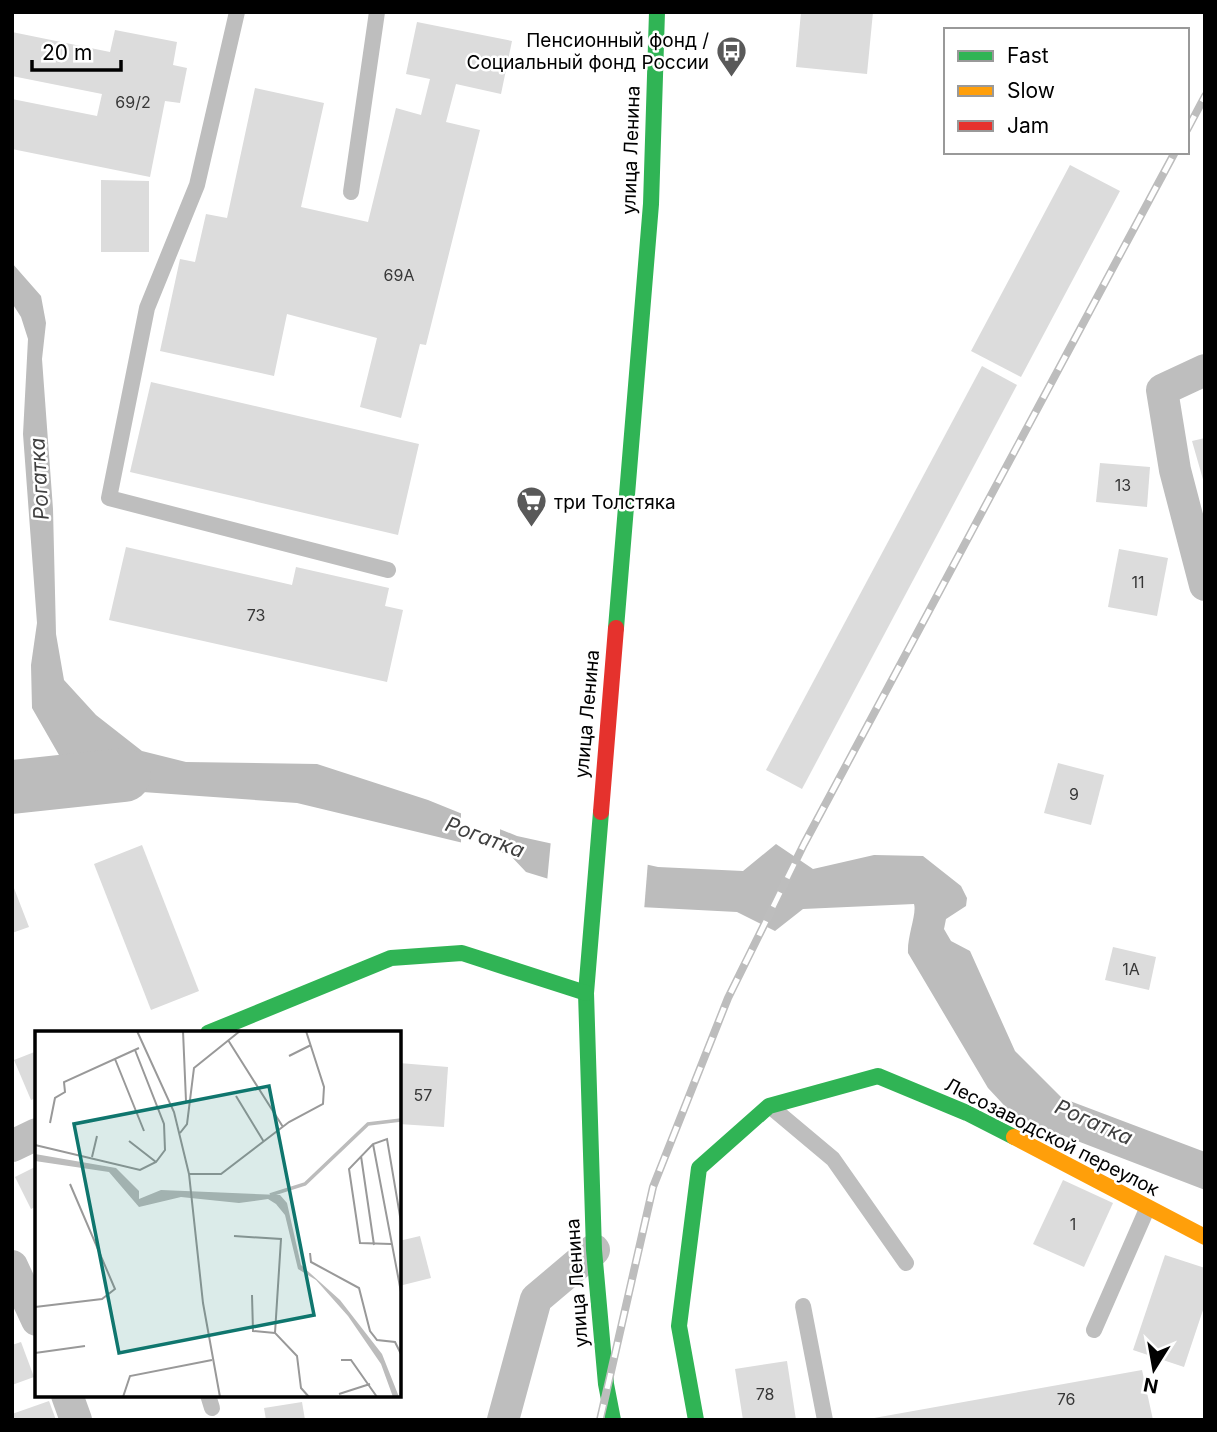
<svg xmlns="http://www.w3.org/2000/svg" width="1217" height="1432" font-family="Inter,sans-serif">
  <rect width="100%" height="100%" fill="#fff"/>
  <path fill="#bcbcbc" d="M12,263L41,296L46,323L42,359L53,509L56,634L64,680L96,715L142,751L186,762L317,764L428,800L517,836L658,867L743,871L776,844L813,869L874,855L923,856L961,886L967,898L966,906L946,919L944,929L951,941L970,951L1015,1051L1062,1098L1205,1152V1190L1015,1117L988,1088L908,953C907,936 917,914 914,904L803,909L775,931L737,912L640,907L526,872L509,854L297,803L100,789L63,762L32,708L31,665L37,623L23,434L28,339L21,317L12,303Z"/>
  <g fill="#fff">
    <path d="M461,809L500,825V856L461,846Z"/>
    <path d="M551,840L648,861L644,911L547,882Z"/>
  </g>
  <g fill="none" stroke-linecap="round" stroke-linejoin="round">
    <path stroke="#bcbcbc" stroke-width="54" d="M12,787L124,775"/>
  </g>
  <g fill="#dcdcdc">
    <path d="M801,12H873L867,74L796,67Z"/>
    <path d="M417,22L512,41L501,94L456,84L446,122L480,130L426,345L420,344L401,418L360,407L377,338L287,314L274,376L160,351L180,259L195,262L206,214L227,218L255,88L324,103L301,207L368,222L396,108L421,115L430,79L406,74Z"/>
    <path d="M115,30L177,42L173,65L187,68L180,103L165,101L150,177L12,149V99L97,116L102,94L12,76V32L110,52Z"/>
    <path d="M1070,165L1120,191L1021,377L971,351Z"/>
    <path d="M101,180L149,181V252H101Z"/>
    <path d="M982,366L1017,385L802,789L766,770Z"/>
    <path d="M151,382L419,444L398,535L130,472Z"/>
    <path d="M1205,438V483H1204L1192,441Z"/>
    <path d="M1100,463L1150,467L1147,507L1096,502Z"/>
    <path d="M126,547L292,585L296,567L389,588L385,606L403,610L387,682L109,620Z"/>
    <path d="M1119,549L1168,558L1157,616L1108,607Z"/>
    <path d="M1058,763L1104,775L1091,825L1044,813Z"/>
    <path d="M142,845L199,991L151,1010L94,864Z"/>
    <path d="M12,883L29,927L12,933Z"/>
    <path d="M1113,947L1156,957L1149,990L1105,980Z"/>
    <path d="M37,1051V1098L31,1100L14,1060Z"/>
    <path d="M399,1063L448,1067L444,1127L399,1124Z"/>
    <path d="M37,1166V1206L31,1209L15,1177Z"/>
    <path d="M1063,1180L1113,1203L1084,1267L1033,1244Z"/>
    <path d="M420,1236L431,1278L399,1286V1241Z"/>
    <path d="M1165,1255L1205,1268V1304L1184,1367L1133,1350Z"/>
    <path d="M21,1342L34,1377L12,1385V1345Z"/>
    <path d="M787,1361L796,1420H743L735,1369Z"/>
    <path d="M1142,1370L1153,1420H874V1418Z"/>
    <path d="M49,1401L56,1420H12V1414Z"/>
    <path d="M302,1402L305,1420H266L264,1408Z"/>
  </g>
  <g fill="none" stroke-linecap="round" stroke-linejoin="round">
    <g stroke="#bebebe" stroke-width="16">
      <path d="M237,12L197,185L147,308L109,498L388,570"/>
      <path d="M351,192L377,12"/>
      <path d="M771,1107L833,1159L906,1263"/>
      <path d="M803,1306L825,1420"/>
      <path d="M1094,1330L1147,1209"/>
      <path d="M208,1395L212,1408"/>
    </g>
    <g stroke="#bebebe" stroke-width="32">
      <path d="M1205,370L1162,390L1175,470L1205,585"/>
      <path d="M12,1146L37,1134"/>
      <path d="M12,1266L37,1320"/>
      <path d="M67,1395L76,1420"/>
      <path d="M503,1420L536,1299L594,1250"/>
    </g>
    <g stroke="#30b455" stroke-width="16">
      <path d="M616,628L651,204L657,12"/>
      <path d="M601,812L586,993L594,1250L606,1384L613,1420"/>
      <path d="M208,1033L391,958L462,953L586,993"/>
      <path d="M696,1420L679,1326L699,1168L769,1106L878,1076L967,1113L1014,1137"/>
    </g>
    <path stroke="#ff9f0a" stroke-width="16" d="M1014,1137L1205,1237"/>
    <path stroke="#e5322d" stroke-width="16" d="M601,812L616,628"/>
    <defs>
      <g id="rail">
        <path d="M1187,130L1205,96"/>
        <path d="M600,1420L653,1187L728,998L804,844L1175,152"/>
      </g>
    </defs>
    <use href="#rail" stroke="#bdbdbd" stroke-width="8"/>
    <use href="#rail" stroke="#fff" stroke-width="5" stroke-dasharray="16" stroke-linecap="butt"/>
  </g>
  <defs>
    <symbol id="bus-pin" viewBox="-11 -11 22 30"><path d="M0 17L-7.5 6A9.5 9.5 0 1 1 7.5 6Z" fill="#595959" stroke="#fff"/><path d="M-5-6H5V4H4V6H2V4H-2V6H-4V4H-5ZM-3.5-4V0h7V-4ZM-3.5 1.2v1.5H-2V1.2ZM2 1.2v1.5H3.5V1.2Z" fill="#fff"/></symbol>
    <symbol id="supermarket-pin" viewBox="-11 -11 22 30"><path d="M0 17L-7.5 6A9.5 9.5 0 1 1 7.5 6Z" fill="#595959" stroke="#fff"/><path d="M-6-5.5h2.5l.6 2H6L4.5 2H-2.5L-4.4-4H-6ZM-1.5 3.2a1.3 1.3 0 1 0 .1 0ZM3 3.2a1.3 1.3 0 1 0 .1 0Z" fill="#fff"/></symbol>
  </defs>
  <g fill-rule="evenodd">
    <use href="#bus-pin" x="714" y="34" width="35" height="47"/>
    <use href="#supermarket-pin" x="514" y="484" width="35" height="47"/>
  </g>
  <g text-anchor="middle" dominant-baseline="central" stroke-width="5" stroke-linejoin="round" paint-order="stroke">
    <g font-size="16" fill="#373737">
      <text x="133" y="102">69/2</text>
      <text x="399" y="275">69А</text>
      <text x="1123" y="485">13</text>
      <text x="1138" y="582">11</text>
      <text x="256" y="615">73</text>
      <text x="1074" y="794">9</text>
      <text x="1131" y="969">1А</text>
      <text x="423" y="1095">57</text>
      <text x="1073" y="1224">1</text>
      <text x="765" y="1394">78</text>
      <text x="1066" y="1399">76</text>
    </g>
    <g font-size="19" fill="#000" stroke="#fff" text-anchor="end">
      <text x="709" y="40">Пенсионный фонд /<tspan x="709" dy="22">Социальный фонд России</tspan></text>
      <text x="554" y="502" text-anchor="start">три Толстяка</text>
    </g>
    <g font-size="19" fill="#000" stroke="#fff">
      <text transform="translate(631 150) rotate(-88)">улица Ленина</text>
      <text transform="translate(587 714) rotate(-85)">улица Ленина</text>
      <text transform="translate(1052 1137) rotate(27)">Лесозаводской переулок</text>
      <text transform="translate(577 1283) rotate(-94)">улица Ленина</text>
    </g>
    <g font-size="21" font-style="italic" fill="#404040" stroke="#fff">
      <text transform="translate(39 479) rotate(-93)">Рогатка</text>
      <text transform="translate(485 837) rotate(20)">Рогатка</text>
      <text transform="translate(1094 1122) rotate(24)">Рогатка</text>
    </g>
  </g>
  <g transform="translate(35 1031)">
    <rect width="366" height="366" fill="#fff"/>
    <path d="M0,123L81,137L104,160V168L126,159L245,164L252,172L266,234L305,269L347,323L364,366H358L346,333L313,285L281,249L263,238L250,184L241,173L233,168L204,172L146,166L104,176L74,141L0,130Z" fill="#bcbcbc"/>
    <path fill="none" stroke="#bcbcbc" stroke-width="3.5" d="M235,164L270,153L333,93L366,89"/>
    <path fill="none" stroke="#999" stroke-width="2" d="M102,0L139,81L154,143L168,272L185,366M148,0L151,70M193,9L248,96M254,25L276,14M80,28L109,100M201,65L229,111M15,92L20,67L30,61L29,51L104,17M145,102L152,93L159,37L205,0M94,110L121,131M338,113L366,261M0,114L105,139L121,131L130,119L129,93L100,19M326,125L339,214M57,126L62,105M154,143H186L254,91L288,73L289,56L271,0M199,205L246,208L240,302L262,325L266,357L274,366M356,213L325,212L314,138L338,113L352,108L366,191M275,222L276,231L324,257L335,300L342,309L360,311L366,323M217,264L218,300L240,302M0,276L67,268L80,258L35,153M0,322L50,315M306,329H316L342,366M304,363L335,353M88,366L95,345L177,329"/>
    <path fill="#0f766e" fill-opacity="0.15" stroke="#0f766e" stroke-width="3.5" d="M234,55L279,284L84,322L39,93Z"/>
    <rect width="366" height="366" fill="none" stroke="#000" stroke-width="3.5"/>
  </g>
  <rect width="1217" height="1432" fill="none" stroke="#000000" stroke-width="28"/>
  <rect x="944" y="28" width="245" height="126" fill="#ffffff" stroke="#999999" stroke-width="2"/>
  <rect x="958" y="51" width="35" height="10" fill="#30b455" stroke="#999999" stroke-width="2"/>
  <text x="1007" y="63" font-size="21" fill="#000000">Fast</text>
  <rect x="958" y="86" width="35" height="10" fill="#ff9f0a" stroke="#999999" stroke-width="2"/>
  <text x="1007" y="98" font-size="21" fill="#000000">Slow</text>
  <rect x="958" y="121" width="35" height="10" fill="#e5322d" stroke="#999999" stroke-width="2"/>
  <text x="1007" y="133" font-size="21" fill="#000000">Jam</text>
  <g transform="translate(1154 1369) rotate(191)" stroke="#ffffff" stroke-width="5" paint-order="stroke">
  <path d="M0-5L12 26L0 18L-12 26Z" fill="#000000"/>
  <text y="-10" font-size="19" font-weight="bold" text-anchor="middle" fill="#000000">N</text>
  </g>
  <path d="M32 60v10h89v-10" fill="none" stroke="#000000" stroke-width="3.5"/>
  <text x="42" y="60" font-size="21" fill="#000000" stroke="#ffffff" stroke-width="5" paint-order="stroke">20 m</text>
</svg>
